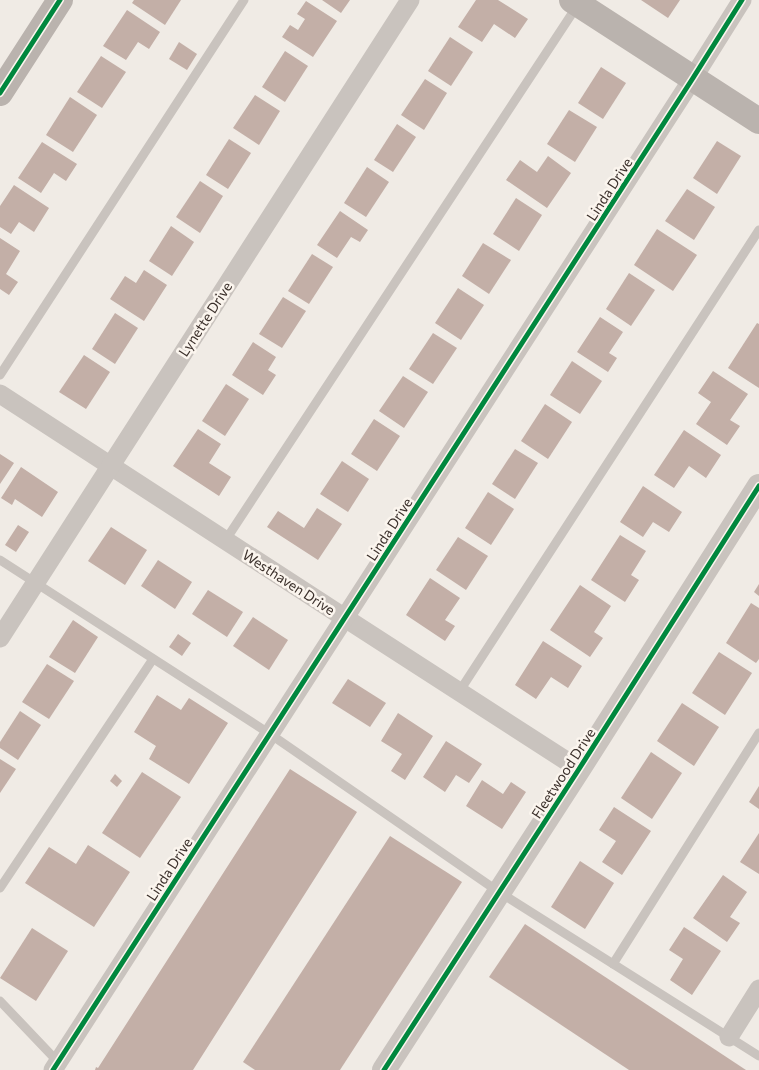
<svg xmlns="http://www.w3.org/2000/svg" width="759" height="1070" font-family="Commissioner,sans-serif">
  <rect width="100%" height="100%" fill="#f0ebe5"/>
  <g fill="#c3afa7">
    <path d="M134,0H181L165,25L132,3Z"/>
    <path d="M322,0H350L341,13Z"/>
    <path d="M476,0H498L528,19L515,38L494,24L482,42L458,27Z"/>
    <path d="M641,0H680L668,18Z"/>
    <path d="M306,1L337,21L313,57L282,37L290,25L298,30L305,19L297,14Z"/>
    <path d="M127,10L160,32L149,49L138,42L126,60L103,46Z"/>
    <path d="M450,37L473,52L451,86L428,71Z"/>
    <path d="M179,42L197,54L187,70L169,59Z"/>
    <path d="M285,51L308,66L285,102L262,87Z"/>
    <path d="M101,56L126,72L102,108L77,92Z"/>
    <path d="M601,67L626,83L603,119L578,103Z"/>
    <path d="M425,79L447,93L424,130L401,115Z"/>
    <path d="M255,95L280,111L259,145L233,128Z"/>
    <path d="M70,97L97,115L73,152L46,135Z"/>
    <path d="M569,110L597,127L575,162L547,144Z"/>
    <path d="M397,124L416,137L393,172L374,160Z"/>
    <path d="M229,139L251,153L228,189L206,175Z"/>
    <path d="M717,141L741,156L717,194L693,178Z"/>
    <path d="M42,142L77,164L66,181L54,173L41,193L18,178Z"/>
    <path d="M548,156L571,173L547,208L506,180L520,160L537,172Z"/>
    <path d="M367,167L389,182L366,217L344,203Z"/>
    <path d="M200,181L223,196L200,233L176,217Z"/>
    <path d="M14,185L49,208L34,232L19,222L11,234L0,227V206Z"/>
    <path d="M687,189L715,207L694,240L665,221Z"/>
    <path d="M516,198L542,215L519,251L493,234Z"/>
    <path d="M340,211L368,230L360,242L351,237L337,258L317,245Z"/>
    <path d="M171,226L194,242L172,276L149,261Z"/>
    <path d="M657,229L697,255L673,291L634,265Z"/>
    <path d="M0,238L20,251L6,274L18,282L9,295L0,289Z"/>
    <path d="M483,243L511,260L489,294L462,276Z"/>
    <path d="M312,254L333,267L309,304L288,291Z"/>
    <path d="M144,270L167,285L144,321L110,299L125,276L136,283Z"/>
    <path d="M629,273L655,290L631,326L606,309Z"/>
    <path d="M458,288L484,305L461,340L435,323Z"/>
    <path d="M283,297L306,311L282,348L259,334Z"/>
    <path d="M115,313L138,328L115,364L92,349Z"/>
    <path d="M600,317L623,332L609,353L617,358L608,372L577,352Z"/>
    <path d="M757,323L759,324V388L728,368Z"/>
    <path d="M433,333L457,348L433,384L409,369Z"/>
    <path d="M253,342L276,357L268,370L276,375L263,395L232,375Z"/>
    <path d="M84,355L110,372L86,409L59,392Z"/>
    <path d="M572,361L602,381L580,414L550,395Z"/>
    <path d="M713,371L748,394L730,420L740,426L727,445L696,424L711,402L698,393Z"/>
    <path d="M403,376L428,392L404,428L379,411Z"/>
    <path d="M226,384L249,399L225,436L202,421Z"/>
    <path d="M545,404L572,422L548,459L521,441Z"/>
    <path d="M374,419L400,436L377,471L351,454Z"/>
    <path d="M198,429L221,444L209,463L231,477L219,496L173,466Z"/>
    <path d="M684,430L721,455L706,478L689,466L674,488L654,475Z"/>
    <path d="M515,449L538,463L515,499L492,484Z"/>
    <path d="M0,454L14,463L0,484Z"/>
    <path d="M342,461L369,479L348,512L320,494Z"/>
    <path d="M21,467L58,492L42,517L15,499L12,505L1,498Z"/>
    <path d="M643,486L682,512L669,532L653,522L643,537L620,522Z"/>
    <path d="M488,492L514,509L491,545L465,528Z"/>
    <path d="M317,508L342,524L318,560L267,527L278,511L304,528Z"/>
    <path d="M18,525L29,532L16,552L5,545Z"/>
    <path d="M111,527L147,550L125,585L88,561Z"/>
    <path d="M620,535L646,551L631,575L639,580L625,602L591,580Z"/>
    <path d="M458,537L488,556L466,590L436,570Z"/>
    <path d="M158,560L192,582L175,609L141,586Z"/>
    <path d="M430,578L460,598L445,620L455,626L445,641L406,615Z"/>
    <path d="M759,584V596L754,592Z"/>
    <path d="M580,585L611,606L594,632L603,638L590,657L550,630Z"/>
    <path d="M208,590L243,612L227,637L192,614Z"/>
    <path d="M751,603L759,608V659L756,663L726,643Z"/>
    <path d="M253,617L288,640L269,670L233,646Z"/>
    <path d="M73,620L98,637L75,673L49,657Z"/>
    <path d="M178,634L191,643L182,656L169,647Z"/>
    <path d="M543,641L582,666L568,688L551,677L536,699L515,685Z"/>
    <path d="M719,652L752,673L725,715L692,693Z"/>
    <path d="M47,664L74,681L49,719L22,702Z"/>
    <path d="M348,679L386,703L370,727L332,703Z"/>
    <path d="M157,695L181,710L189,698L228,723L189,784L149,759L156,746L134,732Z"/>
    <path d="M682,703L719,727L694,766L657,741Z"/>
    <path d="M20,711L41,725L18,760L0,748V742Z"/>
    <path d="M398,713L433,736L405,780L391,771L402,754L381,741Z"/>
    <path d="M446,741L482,764L469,783L456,775L445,792L423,777Z"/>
    <path d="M651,752L682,773L652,819L621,798Z"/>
    <path d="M0,759L16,769L0,793Z"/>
    <path d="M290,769L357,812L193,1070H95L96,1067L98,1068Z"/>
    <path d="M142,772L181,797L140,858L102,833Z"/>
    <path d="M115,774L122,781L117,787L110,781Z"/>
    <path d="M482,780L503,794L511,782L526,792L502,829L466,806Z"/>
    <path d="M759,786V809L749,802Z"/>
    <path d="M614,807L651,831L622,875L602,862L616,841L599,830Z"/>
    <path d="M759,833V874L740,862Z"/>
    <path d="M390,836L462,882L340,1070H255L243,1062Z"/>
    <path d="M88,845L130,872L94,927L25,883L49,847L76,864Z"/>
    <path d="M580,861L614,883L585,929L551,907Z"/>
    <path d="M723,875L747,892L730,917L740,923L727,942L693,918Z"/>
    <path d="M525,924L746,1070H629L489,977Z"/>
    <path d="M684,927L721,951L692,995L670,980L683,959L669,950Z"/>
    <path d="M32,928L68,951L36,1001L0,978Z"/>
  </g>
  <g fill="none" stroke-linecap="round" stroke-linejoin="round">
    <g stroke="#c9c3be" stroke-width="9">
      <path d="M0,375L244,0"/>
      <path d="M225,541L577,6"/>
      <path d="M0,560L270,734L499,892L759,1056"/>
      <path d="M459,692L759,230"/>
      <path d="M0,888L153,659"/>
      <path d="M613,964L759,733"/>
      <path d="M0,1001L58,1062"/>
    </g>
    <g stroke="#c9c3be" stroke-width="19">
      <path d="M0,394L345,618L579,769"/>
      <path d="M0,638L410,0"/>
      <path d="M729,1037L759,989"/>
      <path d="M53,1070L693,78L742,0"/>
    </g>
    <path stroke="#c9c3be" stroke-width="24" d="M384,1070L579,769L759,486"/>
    <g stroke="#bab3ae" stroke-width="26">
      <path d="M572,0L759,121"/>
      <path d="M0,93L60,0"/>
    </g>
    <defs>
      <g id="cycleway">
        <path d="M0,93L60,0"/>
        <path d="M53,1070L693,78L742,0"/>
        <path d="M384,1070L579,769L759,486"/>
      </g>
    </defs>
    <use href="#cycleway" stroke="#fbf5ee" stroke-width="8"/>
    <use href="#cycleway" stroke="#00873e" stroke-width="5"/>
  </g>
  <g text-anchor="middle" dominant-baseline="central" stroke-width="5" stroke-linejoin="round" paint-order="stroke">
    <g font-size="14" fill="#3b302b" stroke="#fbf5ee">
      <text transform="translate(609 189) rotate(-57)">Linda Drive</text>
      <text transform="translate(205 319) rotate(-57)">Lynette Drive</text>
      <text transform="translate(389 529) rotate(-57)">Linda Drive</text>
      <text transform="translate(289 582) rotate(33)">Westhaven Drive</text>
      <text transform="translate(563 773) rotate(-57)">Fleetwood Drive</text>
      <text transform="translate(169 869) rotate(-57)">Linda Drive</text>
    </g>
  </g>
</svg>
